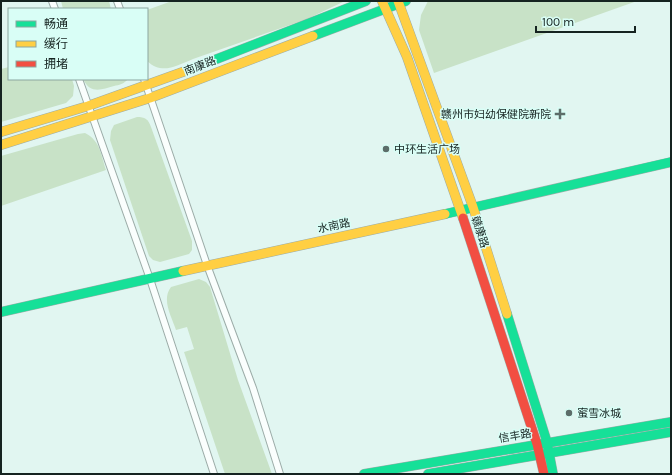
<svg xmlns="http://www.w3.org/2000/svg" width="672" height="475" font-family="Karla,'Noto Sans SC',sans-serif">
  <rect width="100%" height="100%" fill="#e1f6f1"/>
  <g fill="#c8e2c7">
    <path d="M61,1H109L111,9H63Z"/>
    <path d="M172,1H345L307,19L193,59C176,66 162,75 147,61V10Z"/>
    <path d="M428,1H637L434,73L419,30L421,15Z"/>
    <path d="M9,67V79H72L74,86L73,96L66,103L1,122V69Z"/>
    <path d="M83,79H128C124,84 119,85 114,86C101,90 90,94 83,79Z"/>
    <path d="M137,117C145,117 148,119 151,127L192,241V250L189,254L160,262L153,260L149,256L110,140L111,131L114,125Z"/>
    <path d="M85,133C100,140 101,155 106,170L1,206V156L78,134Z"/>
    <path d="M199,279L206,282L210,287L238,380L272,474H225L184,352L194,349L187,327L176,330C172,317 161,300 171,287Z"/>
  </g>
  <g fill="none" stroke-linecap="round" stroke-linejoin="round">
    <defs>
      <g id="street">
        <path d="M52,1L55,9"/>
        <path d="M117,1L120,9"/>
        <path d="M79,79L150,279L214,474"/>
        <path d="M144,79L207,265L253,388L280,474"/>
      </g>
      <g id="fast">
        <path d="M313,36L406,1"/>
        <path d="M191,69L366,1"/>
        <path d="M445,214L671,162"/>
        <path d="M1,312L183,271"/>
        <path d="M507,314L547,442L553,474"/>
        <path d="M364,474L671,422"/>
        <path d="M428,474L671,432"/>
      </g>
      <g id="slow">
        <path d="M382,1L407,57L463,218"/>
        <path d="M398,1L473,207L507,314"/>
        <path d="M1,132L88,106L191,69"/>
        <path d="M1,145L150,98L313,36"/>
        <path d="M183,271L445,214"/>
      </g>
      <path id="jam" d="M463,218L537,444L544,474"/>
    </defs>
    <use href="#street" stroke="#9caca8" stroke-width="8"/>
    <use href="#fast" stroke="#9caca8" stroke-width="10"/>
    <use href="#slow" stroke="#9caca8" stroke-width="10"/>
    <use href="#jam" stroke="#9caca8" stroke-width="10"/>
    <use href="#street" stroke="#fafefd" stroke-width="6"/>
    <use href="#fast" stroke="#16e098" stroke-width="9"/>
    <use href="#slow" stroke="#ffcf43" stroke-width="9"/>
    <use href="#jam" stroke="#f24e42" stroke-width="9"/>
  </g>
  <g fill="#5c6d69" stroke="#d9fef6" stroke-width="1.5">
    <path d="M558 108h4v4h4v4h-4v4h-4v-4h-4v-4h4z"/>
    <circle cx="386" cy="149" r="4"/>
    <circle cx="569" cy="413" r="4"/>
  </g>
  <g text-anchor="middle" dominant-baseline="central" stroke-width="3" stroke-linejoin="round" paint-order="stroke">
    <g font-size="11" fill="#152320" stroke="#d9fef6">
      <text transform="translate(200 66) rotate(-21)">南康路</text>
      <text transform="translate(334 226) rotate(-12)">水南路</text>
      <text transform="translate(480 232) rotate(72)">赣康路</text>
      <text transform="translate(515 436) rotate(-10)">信丰路</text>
    </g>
    <g font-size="11" fill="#152320" stroke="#d9fef6" text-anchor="start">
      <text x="551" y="114" text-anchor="end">赣州市妇幼保健院新院</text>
      <text x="394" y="149">中环生活广场</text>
      <text x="577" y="413">蜜雪冰城</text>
    </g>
  </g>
  <rect width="672" height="475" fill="none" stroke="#152320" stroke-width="4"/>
  <rect x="8" y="8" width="140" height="72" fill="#d9fef6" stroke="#8ba6a0"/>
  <rect x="16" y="21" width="20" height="6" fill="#16e098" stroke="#8ba6a0"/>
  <text x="44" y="28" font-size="12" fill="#152320">畅通</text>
  <rect x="16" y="41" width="20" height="6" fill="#ffcf43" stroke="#8ba6a0"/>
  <text x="44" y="48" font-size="12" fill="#152320">缓行</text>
  <rect x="16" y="61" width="20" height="6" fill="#f24e42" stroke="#8ba6a0"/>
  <text x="44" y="68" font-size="12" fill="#152320">拥堵</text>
  <path d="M536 26v6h99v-6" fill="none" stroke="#152320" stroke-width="2"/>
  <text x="542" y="26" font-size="12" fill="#152320" stroke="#d9fef6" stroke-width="3" paint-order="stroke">100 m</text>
</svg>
